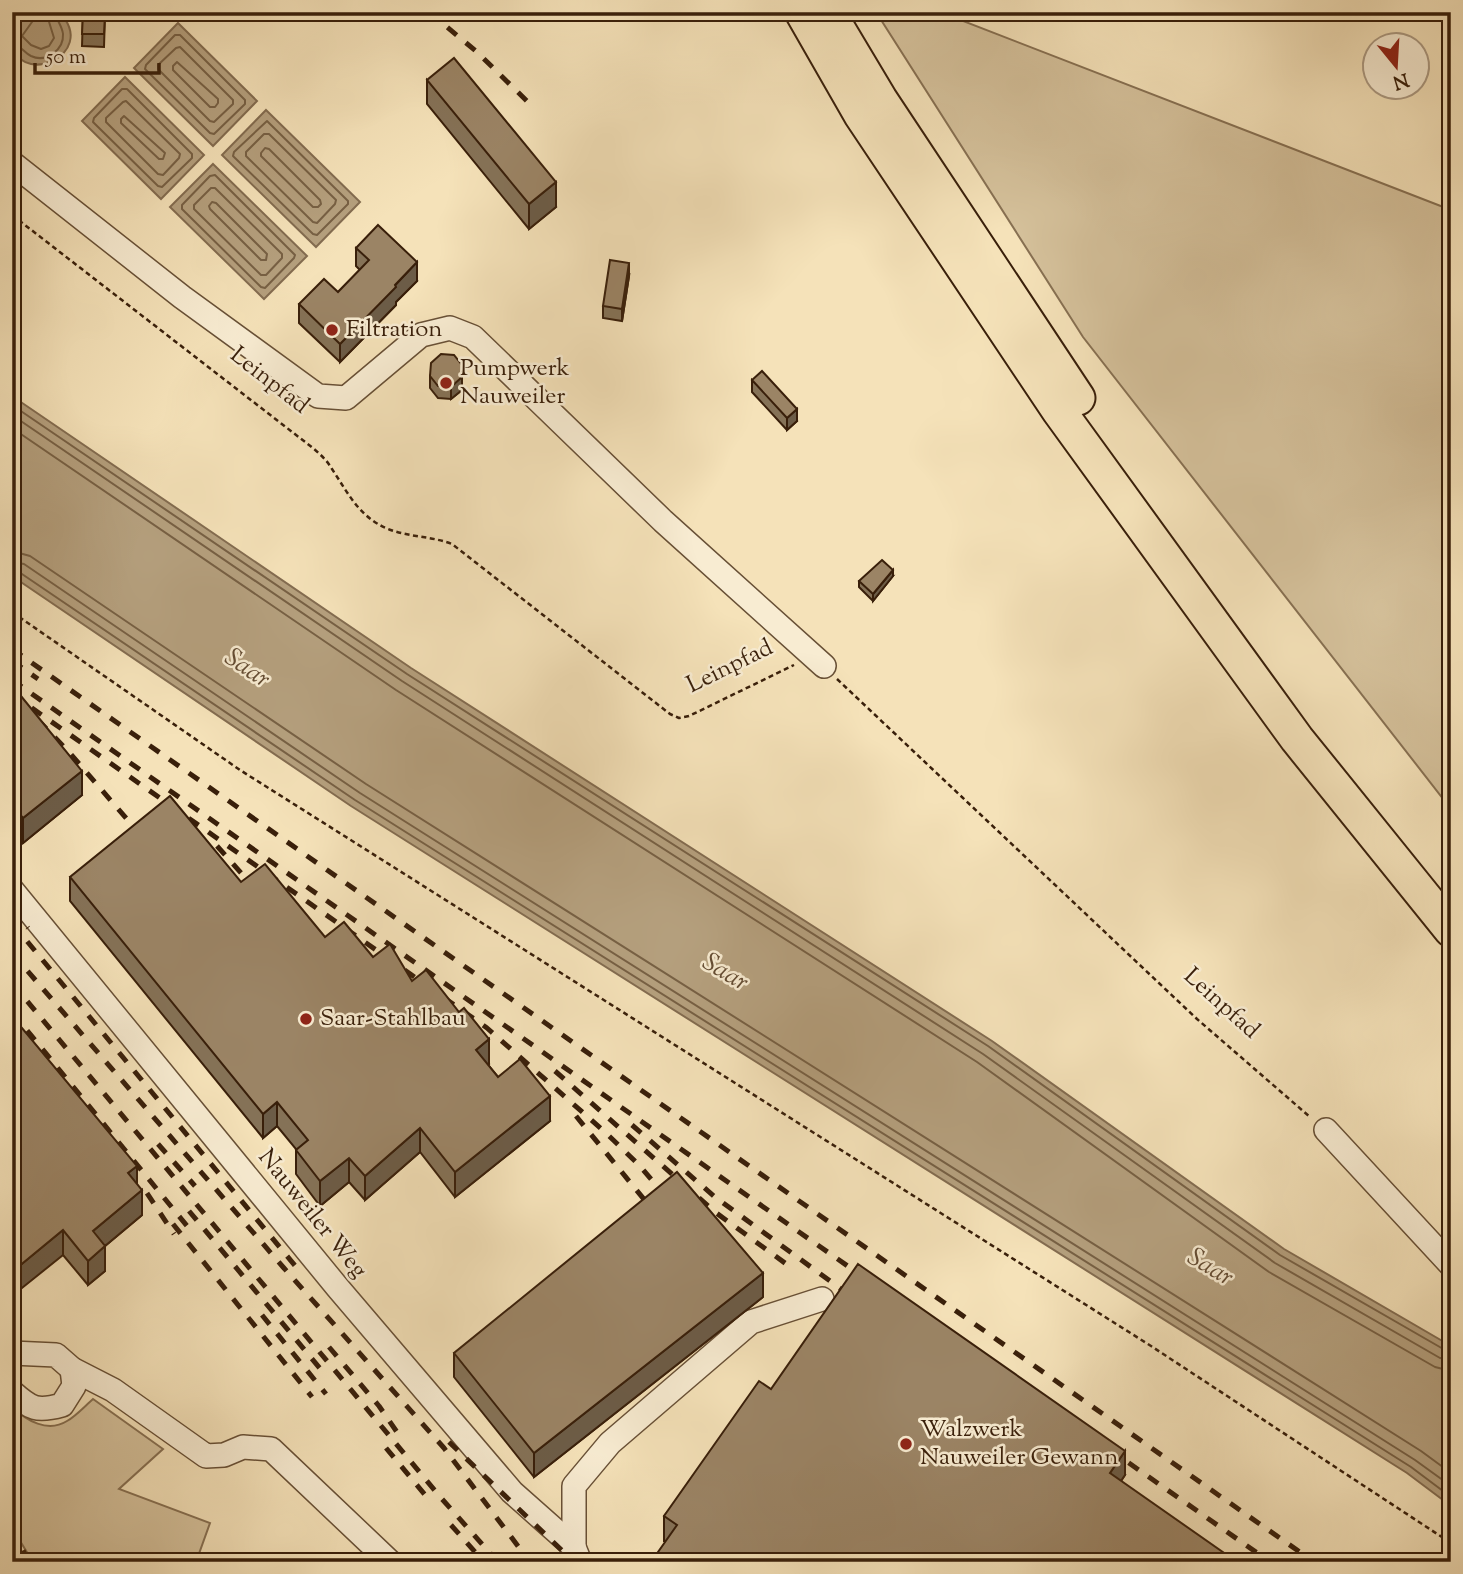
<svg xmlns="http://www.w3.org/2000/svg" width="1463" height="1574" font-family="'Sorts Mill Goudy',serif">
  <rect width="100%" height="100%" fill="#f5e2b9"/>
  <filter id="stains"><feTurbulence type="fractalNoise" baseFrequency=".00286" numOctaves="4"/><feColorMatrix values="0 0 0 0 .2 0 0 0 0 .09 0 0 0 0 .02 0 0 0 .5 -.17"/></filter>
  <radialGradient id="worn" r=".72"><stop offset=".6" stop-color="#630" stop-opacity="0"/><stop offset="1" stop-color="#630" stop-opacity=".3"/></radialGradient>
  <g fill="#d5c19b" stroke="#877052" stroke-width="2">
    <path d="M876,12H940L1451,210V809L1083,337Z"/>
    <path d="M93,1399L163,1449L119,1489L210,1523L196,1562H33L17,1536L12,1517V1406C26,1421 48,1433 67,1421C76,1416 85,1406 93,1399Z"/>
  </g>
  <g fill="#b5a07e" stroke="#836c50" stroke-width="2">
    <path d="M21,12H59C102,56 12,91 12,37C12,26 13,20 21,12Z"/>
    <path d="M178,23L257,101L213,146L134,68Z"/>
    <path d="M125,77L204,155L161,199L82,121Z"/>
    <path d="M266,110L360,202L316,247L222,155Z"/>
    <path d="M213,164L307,256L264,299L170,207Z"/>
    <path d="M12,396L411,668L992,1041L1284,1249L1451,1346V1506L1407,1473L351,806L12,576Z"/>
  </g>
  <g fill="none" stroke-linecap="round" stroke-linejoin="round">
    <g stroke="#776044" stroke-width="2">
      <path d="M34,12L32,22L22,36L31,45L41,49L49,46L54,38L46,12"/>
      <path d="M175,35H180L245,100V104L214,134L210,133L145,69L146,65Z"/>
      <path d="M12,44C21,45 23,52 31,56C46,63 64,50 63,34C62,25 56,20 55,12"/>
      <path d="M180,47L233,100V104L214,122L210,121L158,69V65L176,48Z"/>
      <path d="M177,62L218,99V103L215,107H210L173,70V66Z"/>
      <path d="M122,89H127L192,154V158L162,187L158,186L93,122L94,118Z"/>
      <path d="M126,101L180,154L179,158L163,175L158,174L106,122V118L123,102Z"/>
      <path d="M124,116L165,153L163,159H159L121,123V119Z"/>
      <path d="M267,121L348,201V204L317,235L313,234L233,156L234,152Z"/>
      <path d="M264,134H269L336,200L335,204L317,223L313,222L246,156V152Z"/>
      <path d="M265,148L269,149L320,200L321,204L318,207H313L261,156V153Z"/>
      <path d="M215,175L295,255L294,258L265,288L261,287L182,209V205L210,176Z"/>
      <path d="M211,188H215L282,254V258L266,275H261L194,209V205Z"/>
      <path d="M212,202L216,203L267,254L266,260H261L210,209L209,206Z"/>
      <path d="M12,405L407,674L988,1046L1280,1255L1445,1350L1451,1351"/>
      <path d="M12,415L402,681L983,1054L1275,1263L1440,1358L1451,1360"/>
      <path d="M12,428L396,690L977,1062L1269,1272L1435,1367L1451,1371"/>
      <path d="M12,551L30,556L366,784L1421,1451L1451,1473"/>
      <path d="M12,562L24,564L360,793L1415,1460L1451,1486"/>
      <path d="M12,570L19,572L355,800L1411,1467L1451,1497"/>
    </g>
    <defs>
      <g id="minor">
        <path d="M12,163L182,297L318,396L346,398L421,335L450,328L473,337L663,521L824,666"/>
        <path d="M12,890L338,1288L512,1492L574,1547L580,1562"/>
        <path d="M1326,1130L1451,1265"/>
        <path d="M12,1353L56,1355L72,1369L113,1390L206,1456L224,1455L243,1447L271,1449L390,1562"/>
        <path d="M12,1392C31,1409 37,1412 62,1405L74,1386L72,1369"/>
        <path d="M574,1547V1486L610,1443L751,1322L822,1299"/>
      </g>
      <g id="highway">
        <path d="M802,12L861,115L1059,411L1297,739L1451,930"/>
        <path d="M828,12L880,99L1078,398"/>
      </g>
    </defs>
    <use href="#minor" stroke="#685036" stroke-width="26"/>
    <use href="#highway" stroke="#391f0a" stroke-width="37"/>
    <g stroke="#391f0a" stroke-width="2.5" stroke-dasharray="5 3.5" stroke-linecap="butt">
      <path d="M12,215L309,445C318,452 327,460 332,469C348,493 359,517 388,529C408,537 431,536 452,544L670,714L679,718L689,716L794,665"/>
      <path d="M12,612L240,770L1151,1346L1451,1543"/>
      <path d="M837,679L1197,1019L1310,1117"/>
    </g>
    <use href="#minor" stroke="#f8ecd2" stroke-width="23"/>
    <use href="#highway" stroke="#f5e2b9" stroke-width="33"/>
    <g stroke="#391f0a" stroke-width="5" stroke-dasharray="12 12" stroke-linecap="butt">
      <path d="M429,12L477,52L533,107"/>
      <path d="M12,649L1314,1562"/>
      <path d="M12,661L38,679"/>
      <path d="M12,680L869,1281"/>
      <path d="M12,694L487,1028L606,1133L640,1166L671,1203"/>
      <path d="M38,720L68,751L145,840"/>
      <path d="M217,846L259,893"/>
      <path d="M12,909L28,928"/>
      <path d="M12,923L297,1268"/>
      <path d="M12,953L283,1267L444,1448L530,1562"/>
      <path d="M12,983L442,1499L498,1562"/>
      <path d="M12,1012L192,1232"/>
      <path d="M555,1071L715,1212L789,1266"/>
      <path d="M576,1116L647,1203"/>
      <path d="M632,1125L715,1197L852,1297"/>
      <path d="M158,1144L195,1186"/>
      <path d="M147,1193L174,1234"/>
      <path d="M189,1211L323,1372"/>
      <path d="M173,1224L312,1397"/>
      <path d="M262,1315L326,1394"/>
      <path d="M329,1347L379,1406L399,1435"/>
      <path d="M449,1442L574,1562"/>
      <path d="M386,1448L426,1496"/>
      <path d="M1109,1449L1270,1562"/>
      <path d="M451,1525L484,1562"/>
      <path d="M12,1529L29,1562"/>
    </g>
  </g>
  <g fill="#857257" stroke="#391f0a" stroke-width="2">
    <path d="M83,13L105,14L104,47L82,46Z"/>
    <path d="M427,80L556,207L529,229L427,104Z"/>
    <path d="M356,248L417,281L396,302V305L340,362L299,323V304L338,292L360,270L356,266Z"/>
    <path d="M629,276L622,321L603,318V306Z"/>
    <path d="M430,376L462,390L451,399L438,398L430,388Z"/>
    <path d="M752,380L797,421L787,430L752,392Z"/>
    <path d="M893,576L873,601L859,587V581Z"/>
    <path d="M12,685L82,795L23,843L12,830Z"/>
    <path d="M70,877L241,882L325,937L373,957L412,981L489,1064L488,1065L498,1077L550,1121L455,1197L420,1152L365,1200L349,1182L320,1206L296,1174V1149L277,1126L263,1138L70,901Z"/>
    <path d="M12,1016L137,1184L142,1215L105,1246V1271L88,1285L63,1255Z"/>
    <path d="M763,1297L534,1477L454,1377V1353Z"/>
    <path d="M771,1389L1125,1475L1121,1481L665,1541H664V1516Z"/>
  </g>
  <g fill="#6c5c47" stroke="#391f0a" stroke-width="2">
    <path d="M556,182V207L529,229V204Z"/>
    <path d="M417,262V281L396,302V305L340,362V344Z"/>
    <path d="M629,263V276L622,321V309Z"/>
    <path d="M462,365V390L451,399V387Z"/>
    <path d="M797,409V421L787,430V418Z"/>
    <path d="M893,570V576L873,601V594Z"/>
    <path d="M82,771V795L23,843V818Z"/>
    <path d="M489,1039V1064L476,1074V1050Z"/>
    <path d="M550,1096V1121L455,1197V1172Z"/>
    <path d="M277,1102V1126L263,1138V1114Z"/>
    <path d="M420,1128V1152L365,1200V1176Z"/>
    <path d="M349,1158V1182L320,1206V1181Z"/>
    <path d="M137,1166V1190L128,1173Z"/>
    <path d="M142,1190V1215L93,1256V1231Z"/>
    <path d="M63,1230V1255L12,1296V1272Z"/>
    <path d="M105,1246V1271L88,1285V1261Z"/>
    <path d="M763,1273V1297L534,1477V1453Z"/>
    <path d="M1125,1451V1475L1110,1497V1473Z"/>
  </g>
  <g fill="#9b8465" stroke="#391f0a" stroke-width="2">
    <path d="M83,13L105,14L104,34H82Z"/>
    <path d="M454,58L556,182L529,204L427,80Z"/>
    <path d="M378,225L417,262L395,285L396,287L340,344L299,304L324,279L338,292L369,260L356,248Z"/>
    <path d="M610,260L629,263L622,309L603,306Z"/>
    <path d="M441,354L454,355L462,365V377L451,387L438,386L430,376L431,363Z"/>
    <path d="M762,371L797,409L787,418L752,380Z"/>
    <path d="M882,560L893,570L873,594L859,581Z"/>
    <path d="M12,685L82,771L23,818L12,805Z"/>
    <path d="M170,796L241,882L265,864L325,937L344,922L373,957L390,944L412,981L426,970L459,1012L464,1008L489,1039L476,1050L498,1077L520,1059L550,1096L455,1172L420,1128L365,1176L349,1158L320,1181L296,1150L308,1140L277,1102L263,1114L70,877Z"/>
    <path d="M12,1016L137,1166L128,1173L142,1190L93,1231L105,1246L88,1261L63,1230L12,1272Z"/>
    <path d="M677,1172L763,1273L534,1453L454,1353Z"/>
    <path d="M858,1264L1125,1451L1110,1473L1237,1562H651L677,1525L664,1516L759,1381L771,1389Z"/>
  </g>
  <g fill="#8f2418" stroke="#f8ecd2" stroke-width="2.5">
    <circle cx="332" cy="330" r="7"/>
    <circle cx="446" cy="383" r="7"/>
    <circle cx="306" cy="1019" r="7"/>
    <circle cx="906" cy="1444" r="7"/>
  </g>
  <g text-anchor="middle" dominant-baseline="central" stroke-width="5" stroke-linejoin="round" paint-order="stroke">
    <g font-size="24" fill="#391f0a" stroke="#f8ecd2" text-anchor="start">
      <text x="346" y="330">Filtration</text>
      <text x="460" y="369">Pumpwerk<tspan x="460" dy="28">Nauweiler</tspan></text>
      <text x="320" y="1019">Saar-Stahlbau</text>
      <text x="920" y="1430">Walzwerk<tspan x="920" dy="28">Nauweiler Gewann</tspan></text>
    </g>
    <g font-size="24" fill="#391f0a" stroke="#f8ecd2">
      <text transform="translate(269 381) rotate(38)">Leinpfad</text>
      <text transform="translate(730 667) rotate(-26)">Leinpfad</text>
      <text transform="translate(1221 1004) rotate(42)">Leinpfad</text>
      <text transform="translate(312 1214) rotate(51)">Nauweiler Weg</text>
    </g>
    <g font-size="26" font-style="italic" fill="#644c33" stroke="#f8ecd2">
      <text transform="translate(247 669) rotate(34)">Saar</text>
      <text transform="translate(725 973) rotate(31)">Saar</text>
      <text transform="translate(1210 1268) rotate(31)">Saar</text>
    </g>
  </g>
  <rect width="1463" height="1574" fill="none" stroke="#f5e2b9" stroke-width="42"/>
  <rect x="14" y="14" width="1435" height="1546" fill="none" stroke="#391f0a" stroke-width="3.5"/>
  <rect x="21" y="21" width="1421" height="1532" fill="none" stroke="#391f0a" stroke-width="2"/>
  <g transform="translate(1396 66) rotate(162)"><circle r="33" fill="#f8ecd2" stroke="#ac9a82" stroke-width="2"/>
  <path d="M0-5L12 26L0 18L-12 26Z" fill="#8f2418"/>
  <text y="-10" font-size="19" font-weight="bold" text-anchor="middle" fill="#391f0a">N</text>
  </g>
  <path d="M35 63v10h124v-10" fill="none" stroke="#391f0a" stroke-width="3.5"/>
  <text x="46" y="63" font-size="21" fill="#391f0a" stroke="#f8ecd2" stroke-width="5" paint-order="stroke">50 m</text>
  <rect width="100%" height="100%" filter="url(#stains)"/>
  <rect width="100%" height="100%" fill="url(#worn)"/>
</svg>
